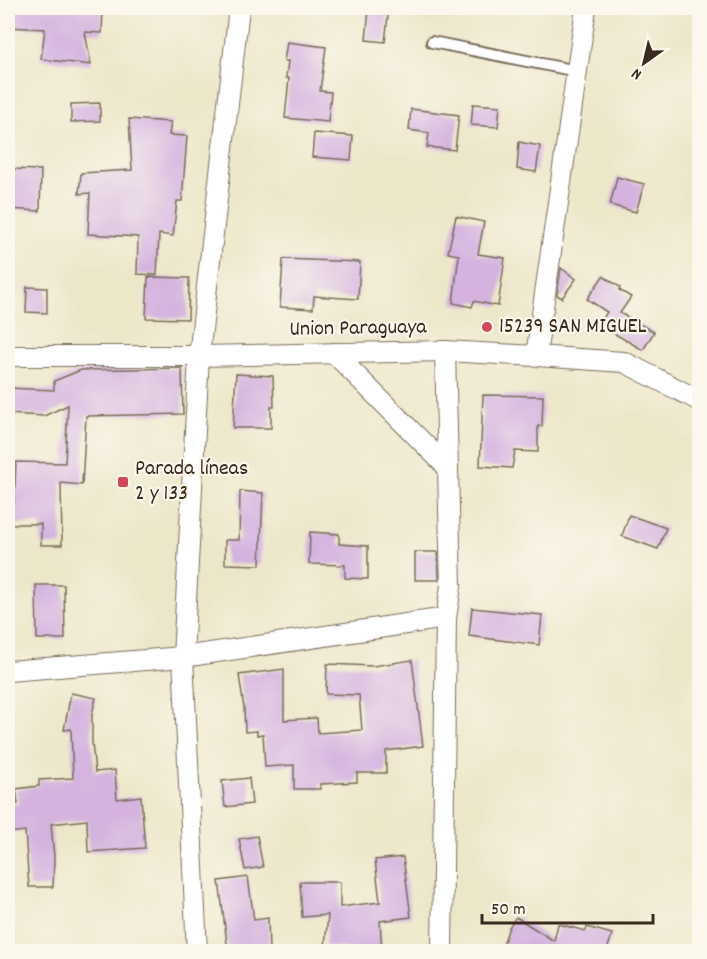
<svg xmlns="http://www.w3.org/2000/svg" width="707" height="959" font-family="Dekko,sans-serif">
  <rect width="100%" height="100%" fill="#fbf7ec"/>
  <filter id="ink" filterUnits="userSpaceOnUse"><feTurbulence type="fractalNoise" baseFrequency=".0167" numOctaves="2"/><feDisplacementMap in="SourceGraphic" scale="12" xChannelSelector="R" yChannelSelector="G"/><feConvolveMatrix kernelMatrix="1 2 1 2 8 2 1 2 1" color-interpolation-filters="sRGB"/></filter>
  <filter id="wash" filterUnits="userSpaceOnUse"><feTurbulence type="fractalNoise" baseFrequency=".008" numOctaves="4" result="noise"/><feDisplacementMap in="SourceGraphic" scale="24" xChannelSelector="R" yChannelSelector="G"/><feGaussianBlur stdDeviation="1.35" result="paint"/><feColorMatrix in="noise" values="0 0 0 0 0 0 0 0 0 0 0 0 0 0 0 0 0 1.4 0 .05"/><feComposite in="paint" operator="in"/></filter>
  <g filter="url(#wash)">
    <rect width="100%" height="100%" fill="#ede7ca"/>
    <g id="blocks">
      <g fill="#d4b3df">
        <path d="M9,8H103L102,33L85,32L91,65L41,59L45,29L8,27Z"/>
        <path d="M369,8H389L385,42L366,40Z"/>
        <path d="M287,42L326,47L320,91L331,92L328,122L285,118L289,78H286L288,61H284Z"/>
        <path d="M100,103V121L71,122V104Z"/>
        <path d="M473,104L500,106L498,127L471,125Z"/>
        <path d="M411,109L459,115L455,150L427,147L429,133L409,130Z"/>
        <path d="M129,119L171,122L169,135L187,136L182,201H177L173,236L159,234L157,275L137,274L138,237L88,234L90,193L79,194L81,173L132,170Z"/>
        <path d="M314,133L353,136L351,160L312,157Z"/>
        <path d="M519,142L540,146L536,172L517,169Z"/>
        <path d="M8,169L41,170L40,211L8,209Z"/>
        <path d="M617,177L644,184L636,212L610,205Z"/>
        <path d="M456,216L484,222L478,254L505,258L498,306L474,301L472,307L453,303L459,255L448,253Z"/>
        <path d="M283,259L360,262L358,299L314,296L313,309L280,307Z"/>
        <path d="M561,268L576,279L562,298L557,295Z"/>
        <path d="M603,276L620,287L619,290L631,297L620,313L654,332L643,350L599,325L607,312L587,299Z"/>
        <path d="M148,277L189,278L188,319L146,318Z"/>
        <path d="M27,287L47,288V313L26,312Z"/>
        <path d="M182,368L183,414L86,416L82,485L61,483L62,545H41V524H8V503H14L16,462L65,463L68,405L44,416L8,414V388L54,390V381L81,370Z"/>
        <path d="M236,374L273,376L274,407H271V428H233Z"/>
        <path d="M483,395L543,396L542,426H538V452L515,451L512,468L480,466Z"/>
        <path d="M240,491L263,493L260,565L225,564V540H239Z"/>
        <path d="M629,515L666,528L658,549L622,536Z"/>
        <path d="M310,532L339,534V544L368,546V579L345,578V565L309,564Z"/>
        <path d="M415,552H438L439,580H415Z"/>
        <path d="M36,585H64L65,639H37Z"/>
        <path d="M472,608L542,615L539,645L469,636Z"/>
        <path d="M412,660L423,746L386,751V773H357V782L320,784V789H294V765L265,767L263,734L257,735V731L245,732L244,708L239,675L284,669V720L317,718L318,733L362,730L359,695L326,694L327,664L373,666Z"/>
        <path d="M71,693L96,698L92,714V743L95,772L115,770L117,799L141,796L145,848L88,852L87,820L51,824L54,857L53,887H29L25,831L8,833V805L18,804L16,789L39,786V780L73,778L71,729L64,730Z"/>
        <path d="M249,778L252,804L225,807L222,781Z"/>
        <path d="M257,836L263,867L245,870L239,839Z"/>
        <path d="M403,857L411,917L380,921L382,951H357V950L325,946L328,915L302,917L300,882H340V907L380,902L375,860Z"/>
        <path d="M248,877L254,920L268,918L269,951H228L219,881Z"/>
        <path d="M516,917L554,941L558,924L586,931L587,927L612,934L607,951H501L509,927Z"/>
      </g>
    </g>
  </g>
  <g filter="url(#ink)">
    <use href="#blocks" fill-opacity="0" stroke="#796c5a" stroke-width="1.5"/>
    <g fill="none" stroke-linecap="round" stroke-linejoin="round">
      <defs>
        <path id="service" d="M432,42L577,71"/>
        <g id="minor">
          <path d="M334,353L448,468"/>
          <path d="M8,356H199L445,351L536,356L624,362L700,401"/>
          <path d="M536,356L586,8"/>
          <path d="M8,671L183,657L446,618"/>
          <path d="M197,952L183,657L199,356L239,8"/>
          <path d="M442,952L446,618L451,586L445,351"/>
        </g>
      </defs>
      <use href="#service" stroke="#796c5a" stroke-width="14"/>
      <use href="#minor" stroke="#796c5a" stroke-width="22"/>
      <use href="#service" stroke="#fff" stroke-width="10"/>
      <use href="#minor" stroke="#fff" stroke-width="20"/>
    </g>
  </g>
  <g fill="#d1495b" stroke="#fbf7ec" stroke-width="2">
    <circle cx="487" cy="327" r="6"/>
    <rect x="117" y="476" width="12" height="12" rx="3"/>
  </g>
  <g text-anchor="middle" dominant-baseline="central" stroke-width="4.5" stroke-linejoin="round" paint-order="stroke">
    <g font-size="22" fill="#3b2a1e" stroke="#fbf7ec" text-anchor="start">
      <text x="499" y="327">15239 SAN MIGUEL</text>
      <text x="135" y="469">Parada líneas<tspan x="135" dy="25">2 y 133</tspan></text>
    </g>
    <g font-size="22" fill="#3b2a1e" stroke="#fbf7ec">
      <text transform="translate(358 329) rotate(-1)">Union Paraguaya</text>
    </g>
  </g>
  <rect width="707" height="959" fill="none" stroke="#fbf7ec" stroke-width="30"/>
  <g transform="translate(644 63) rotate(214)" stroke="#fbf7ec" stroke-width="4.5" paint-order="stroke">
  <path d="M0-4.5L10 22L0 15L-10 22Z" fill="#3b2a1e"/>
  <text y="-9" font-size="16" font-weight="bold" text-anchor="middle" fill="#3b2a1e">N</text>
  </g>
  <path d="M482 914v9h171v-9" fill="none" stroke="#3b2a1e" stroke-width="3"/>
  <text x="491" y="914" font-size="18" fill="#3b2a1e" stroke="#fbf7ec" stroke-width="4.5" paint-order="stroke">50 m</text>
</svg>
